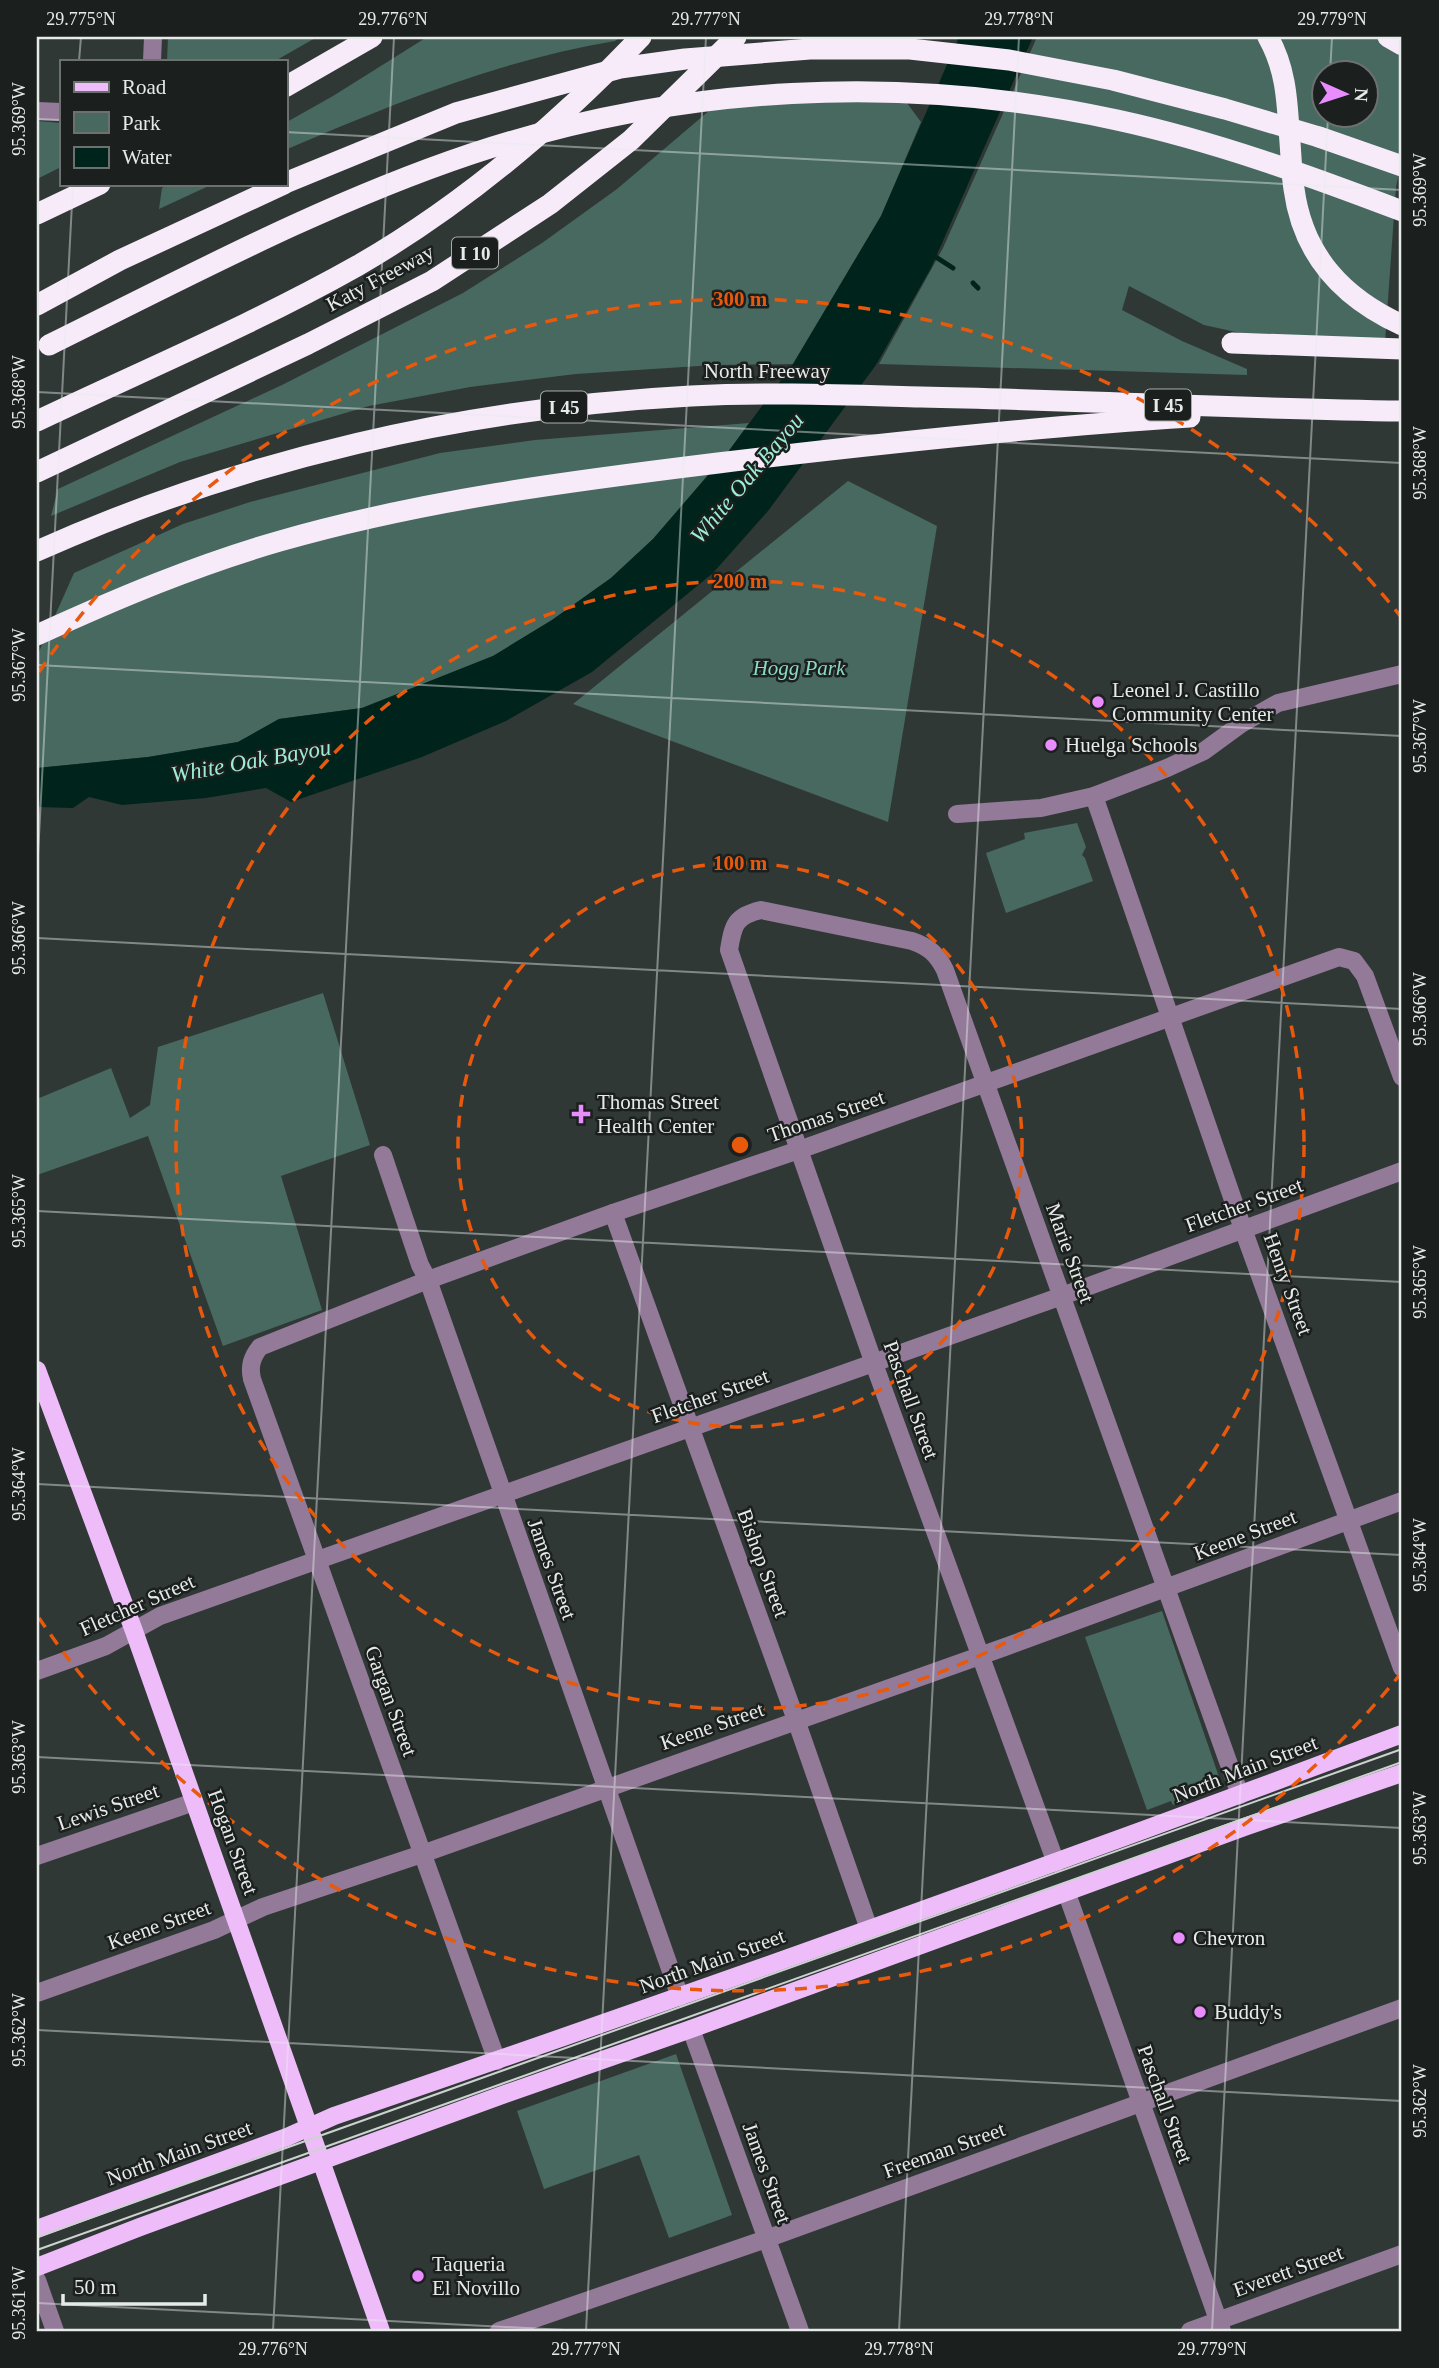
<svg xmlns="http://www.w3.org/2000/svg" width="1439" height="2368" font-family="'Times New Roman',serif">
  <rect width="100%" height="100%" fill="#303836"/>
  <g fill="#47695f" fill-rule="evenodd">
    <path d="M168,37H317L275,61H167Z"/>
    <path d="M427,37H620L615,41C500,60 392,104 285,150V123L333,96Z"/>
    <path d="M1037,37H1402V157L1396,187L1385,342L1245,334L1204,325L1129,286L1122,310L1182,341L1247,369V375L879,364L943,248ZM1324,74H1366V116H1324Z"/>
    <path d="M815,101L907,103L921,122L881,216L793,364L714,365L576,374L470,387L369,406L180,462L51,516L58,489L282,385L463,293L542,243L617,189L710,110Z"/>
    <path d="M37,121L61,123V167L37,179Z"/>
    <path d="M170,184H213L159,209L162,188Z"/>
    <path d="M749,423L728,452L653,539L611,578L552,620L493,656L362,708L279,719L238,742L148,757L37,768V656L74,573L183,524L250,502L440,453L535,440Z"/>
    <path d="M848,481L937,526L888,822L573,704Z"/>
    <path d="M1077,823L1086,847L1082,855L1085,858L1093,881L1006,913L986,853L1025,839L1024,833Z"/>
    <path d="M323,993L370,1145L281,1176L322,1310L223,1346L148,1136L37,1175V1099L111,1068L130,1118L150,1105L158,1047Z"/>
    <path d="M1162,1611L1219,1777L1214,1779L1216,1785L1214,1790L1209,1792L1207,1788L1188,1795L1189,1799L1173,1805L1171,1801L1147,1810L1085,1637Z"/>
    <path d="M676,2054L732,2215L669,2238L639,2155L544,2189L517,2111Z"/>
  </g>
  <path fill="#00241b" d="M959,37H1033L931,268L876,365L768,511L713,573L592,672L506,721L422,757L291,802L266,788L206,798L122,805L89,797L73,808L37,807V768L148,757L238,742L279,719L362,708L493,656L552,620L611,578L653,539L728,452L793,364L881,216Z"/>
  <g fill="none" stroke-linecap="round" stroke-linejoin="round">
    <g stroke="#00241b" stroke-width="5">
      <path d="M931,254L953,268"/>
      <path d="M973,283L978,288"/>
    </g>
    <g stroke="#937a98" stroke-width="18">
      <path d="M152,61L153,37"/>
      <path d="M37,111L61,112"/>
      <path d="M1094,796L1243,1229L1402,1668"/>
      <path d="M957,814L1041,808L1094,796L1167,768L1204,751L1241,724L1278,703L1402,674"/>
      <path d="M383,1155L420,1265L428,1280L680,1997"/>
      <path d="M613,1213L796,1720L869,1929"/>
      <path d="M37,1671L106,1646L160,1616L1062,1296L1402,1171"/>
      <path d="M37,1856L194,1802"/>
      <path d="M1056,1863L873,1361L729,950C733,925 735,916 761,910L912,941C929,947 937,954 945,970L1240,1795"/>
      <path d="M1066,1891L1222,2331"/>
      <path d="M37,1993L214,1930L263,1907L422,1854L1005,1647L1402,1501"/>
      <path d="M691,2029L800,2331"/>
      <path d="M497,2061L252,1379C249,1366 252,1357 260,1347L428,1280L613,1213L799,1150L1339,957L1354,961L1365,976L1402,1077"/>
      <path d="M37,2280L55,2331"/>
      <path d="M499,2331L766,2239L1402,2008"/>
      <path d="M1190,2331L1402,2254"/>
    </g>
    <g stroke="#efbcfa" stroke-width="18">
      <path d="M37,1370L134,1631L381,2331"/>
      <path d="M37,2229L287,2137L334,2116C692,1994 1048,1867 1402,1734"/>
      <path d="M37,2267L140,2227L505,2094L691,2029L1247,1826L1402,1773"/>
    </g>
    <g stroke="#f7ebfa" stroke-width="21">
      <path d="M1268,37C1285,67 1287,97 1289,130C1291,150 1291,170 1294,189C1303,256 1343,298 1402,325"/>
      <path d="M1388,37L1402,45"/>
      <path d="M285,87L372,37"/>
      <path d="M1319,137L1402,166"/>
      <path d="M37,214L100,184"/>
      <path d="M37,305L120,260L284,184"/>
      <path d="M1232,343L1402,349"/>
      <path d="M37,421C144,370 254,324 357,266C463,205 557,125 641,37"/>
      <path d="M37,472L308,344L432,281L550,204L631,140L736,37"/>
      <path d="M37,551C243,459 466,408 691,396C768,392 845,395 921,397C1082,400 1242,409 1402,411"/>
      <path d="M37,635C116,599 196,565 280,541C423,500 571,481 718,463C875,444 1033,427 1190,417"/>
    </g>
    <g stroke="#cdd2d1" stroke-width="2">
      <path d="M37,2237L1402,1749"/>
      <path d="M37,2250L1402,1762"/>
    </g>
    <g stroke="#f7ebfa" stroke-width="21">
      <path d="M285,183L456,113L620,68L685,59L810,49H910L1009,60L1113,80L1225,109L1319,137"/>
      <path d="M49,345C187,277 325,203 471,154C679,85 903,73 1117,120C1214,141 1310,176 1402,211"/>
    </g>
  </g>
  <path fill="none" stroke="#e6ebea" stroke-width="2" stroke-opacity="0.45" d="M79,61L81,37M1330,74L1332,37M37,119L61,120M285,132L1402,190M37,392L1402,463M37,665L1402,736M37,874L73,184M37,938L1402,1009M37,1211L1402,1282M37,1484L1402,1555M37,1757L1402,1828M37,2030L1402,2101M37,2303L584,2331M273,2331L394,37M586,2331L706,37M899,2331L1019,37M1212,2331L1328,116"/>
  <g fill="none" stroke="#e8590c" stroke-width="3.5" stroke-dasharray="12 9">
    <circle cx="740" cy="1145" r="282"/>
    <circle cx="740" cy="1145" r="564"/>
    <path d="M1402 1672A846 846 0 0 1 39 1618M39 672A846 846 0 0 1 1402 618"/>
  </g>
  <g fill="#e98dfe" stroke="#1b1f1d" stroke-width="2.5">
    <circle cx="1098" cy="702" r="7"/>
    <circle cx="1051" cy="745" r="7"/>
    <path d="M577.5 1103.5h7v7h7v7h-7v7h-7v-7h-7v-7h7z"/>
    <circle cx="1179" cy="1938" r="7"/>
    <circle cx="1200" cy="2012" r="7"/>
    <circle cx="418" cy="2276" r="7"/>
  </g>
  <g text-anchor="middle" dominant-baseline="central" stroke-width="5" stroke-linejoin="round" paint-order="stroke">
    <g fill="#1b1f1d" stroke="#a9aeac" stroke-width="2">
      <rect x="452" y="237.5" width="46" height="31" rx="5"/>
      <rect x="1145" y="389.5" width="46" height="31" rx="5"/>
      <rect x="541" y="391.5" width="46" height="31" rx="5"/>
    </g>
    <g font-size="19" font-weight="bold" fill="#e6ebea">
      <text x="475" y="253">I 10</text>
      <text x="1168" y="405">I 45</text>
      <text x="564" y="407">I 45</text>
    </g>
    <g font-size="21" fill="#e6ebea" stroke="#1b1f1d">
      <text transform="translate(380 278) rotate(-28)">Katy Freeway</text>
      <text x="767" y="371">North Freeway</text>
      <text transform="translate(826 1116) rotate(-19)">Thomas Street</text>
      <text transform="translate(1244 1205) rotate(-20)">Fletcher Street</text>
      <text transform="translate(1070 1253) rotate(70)">Marie Street</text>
      <text transform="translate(1288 1284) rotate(70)">Henry Street</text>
      <text transform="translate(710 1396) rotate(-20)">Fletcher Street</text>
      <text transform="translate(911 1400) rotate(70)">Paschall Street</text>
      <text transform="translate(1245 1535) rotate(-21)">Keene Street</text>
      <text transform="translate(763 1563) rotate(70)">Bishop Street</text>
      <text transform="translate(552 1569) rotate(70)">James Street</text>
      <text transform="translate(137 1605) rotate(-24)">Fletcher Street</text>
      <text transform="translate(391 1701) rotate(70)">Gargan Street</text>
      <text transform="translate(712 1726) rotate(-19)">Keene Street</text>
      <text transform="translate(1245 1769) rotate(-21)">North Main Street</text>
      <text transform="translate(108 1807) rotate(-19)">Lewis Street</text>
      <text transform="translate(233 1842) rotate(70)">Hogan Street</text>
      <text transform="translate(159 1925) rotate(-20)">Keene Street</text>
      <text transform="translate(712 1961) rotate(-20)">North Main Street</text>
      <text transform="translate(1165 2104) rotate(70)">Paschall Street</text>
      <text transform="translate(944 2150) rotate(-20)">Freeman Street</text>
      <text transform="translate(179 2153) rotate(-20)">North Main Street</text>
      <text transform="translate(767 2173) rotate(70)">James Street</text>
      <text transform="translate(1288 2271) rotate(-20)">Everett Street</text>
    </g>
    <g font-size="21" font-style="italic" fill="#89dbc3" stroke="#1b1f1d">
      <text x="799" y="668">Hogg Park</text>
    </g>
    <g font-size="21" fill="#e6ebea" stroke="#1b1f1d" text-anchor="start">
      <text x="1112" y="690">Leonel J. Castillo<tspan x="1112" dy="24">Community Center</tspan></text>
      <text x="1065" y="745">Huelga Schools</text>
      <text x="597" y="1102">Thomas Street<tspan x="597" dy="24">Health Center</tspan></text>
      <text x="1193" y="1938">Chevron</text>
      <text x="1214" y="2012">Buddy's</text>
      <text x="432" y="2264">Taqueria<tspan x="432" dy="24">El Novillo</tspan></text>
    </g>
    <g font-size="23" font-style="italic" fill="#9bedd5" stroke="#1b1f1d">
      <text transform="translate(747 478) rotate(-50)">White Oak Bayou</text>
      <text transform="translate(251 761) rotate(-10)">White Oak Bayou</text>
    </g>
  </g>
  <circle cx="740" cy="1145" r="10" fill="#e8590c" stroke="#1b1f1d" stroke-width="3.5"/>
  <g font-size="21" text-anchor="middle" font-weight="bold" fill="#e8590c" stroke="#1b1f1d" stroke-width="5" stroke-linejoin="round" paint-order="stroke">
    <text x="740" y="306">300 m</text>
    <text x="740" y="588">200 m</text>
    <text x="740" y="870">100 m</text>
  </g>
  <rect width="1439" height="2368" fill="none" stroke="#1b1f1d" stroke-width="77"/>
  <rect x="60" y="60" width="228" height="126" fill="#1b1f1d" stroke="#6c716f" stroke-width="2"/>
  <rect x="74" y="82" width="35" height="10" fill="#efbcfa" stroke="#6c716f" stroke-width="2"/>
  <text x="122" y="94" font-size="21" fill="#e6ebea">Road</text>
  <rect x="74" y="112" width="35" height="21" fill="#47695f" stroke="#6c716f" stroke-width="2"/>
  <text x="122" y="130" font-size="21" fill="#e6ebea">Park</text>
  <rect x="74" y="147" width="35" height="21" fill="#00241b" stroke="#6c716f" stroke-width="2"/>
  <text x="122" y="164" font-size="21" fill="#e6ebea">Water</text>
  <g transform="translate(1345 94) rotate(93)"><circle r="33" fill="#1b1f1d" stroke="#6c716f" stroke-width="2"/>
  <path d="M0-5L12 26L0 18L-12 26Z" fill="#e98dfe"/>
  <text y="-10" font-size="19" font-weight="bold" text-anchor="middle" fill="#e6ebea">N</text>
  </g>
  <path d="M63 2294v10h142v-10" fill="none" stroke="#e6ebea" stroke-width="3.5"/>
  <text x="74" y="2294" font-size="21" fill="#e6ebea" stroke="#1b1f1d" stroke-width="5" paint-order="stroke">50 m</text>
  <rect x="38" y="38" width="1362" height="2292" fill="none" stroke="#e6ebea" stroke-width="2.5"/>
  <g font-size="18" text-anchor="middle" fill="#e6ebea">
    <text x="81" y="25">29.775°N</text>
    <text x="393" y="25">29.776°N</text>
    <text x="706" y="25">29.777°N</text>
    <text x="1019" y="25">29.778°N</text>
    <text x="1332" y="25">29.779°N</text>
    <text transform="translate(19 119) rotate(-90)" y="6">95.369°W</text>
    <text transform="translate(1420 190) rotate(-90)" y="6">95.369°W</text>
    <text transform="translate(19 392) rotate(-90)" y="6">95.368°W</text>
    <text transform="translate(1420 463) rotate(-90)" y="6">95.368°W</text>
    <text transform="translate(19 665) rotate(-90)" y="6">95.367°W</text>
    <text transform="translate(1420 736) rotate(-90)" y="6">95.367°W</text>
    <text transform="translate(19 938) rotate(-90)" y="6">95.366°W</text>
    <text transform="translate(1420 1009) rotate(-90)" y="6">95.366°W</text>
    <text transform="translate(19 1211) rotate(-90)" y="6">95.365°W</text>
    <text transform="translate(1420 1282) rotate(-90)" y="6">95.365°W</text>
    <text transform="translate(19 1484) rotate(-90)" y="6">95.364°W</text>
    <text transform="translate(1420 1555) rotate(-90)" y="6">95.364°W</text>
    <text transform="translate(19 1757) rotate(-90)" y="6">95.363°W</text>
    <text transform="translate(1420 1828) rotate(-90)" y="6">95.363°W</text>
    <text transform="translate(19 2030) rotate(-90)" y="6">95.362°W</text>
    <text transform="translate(1420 2101) rotate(-90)" y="6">95.362°W</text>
    <text transform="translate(19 2303) rotate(-90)" y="6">95.361°W</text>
    <text x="273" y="2355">29.776°N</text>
    <text x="586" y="2355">29.777°N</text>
    <text x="899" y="2355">29.778°N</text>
    <text x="1212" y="2355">29.779°N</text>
  </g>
</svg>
